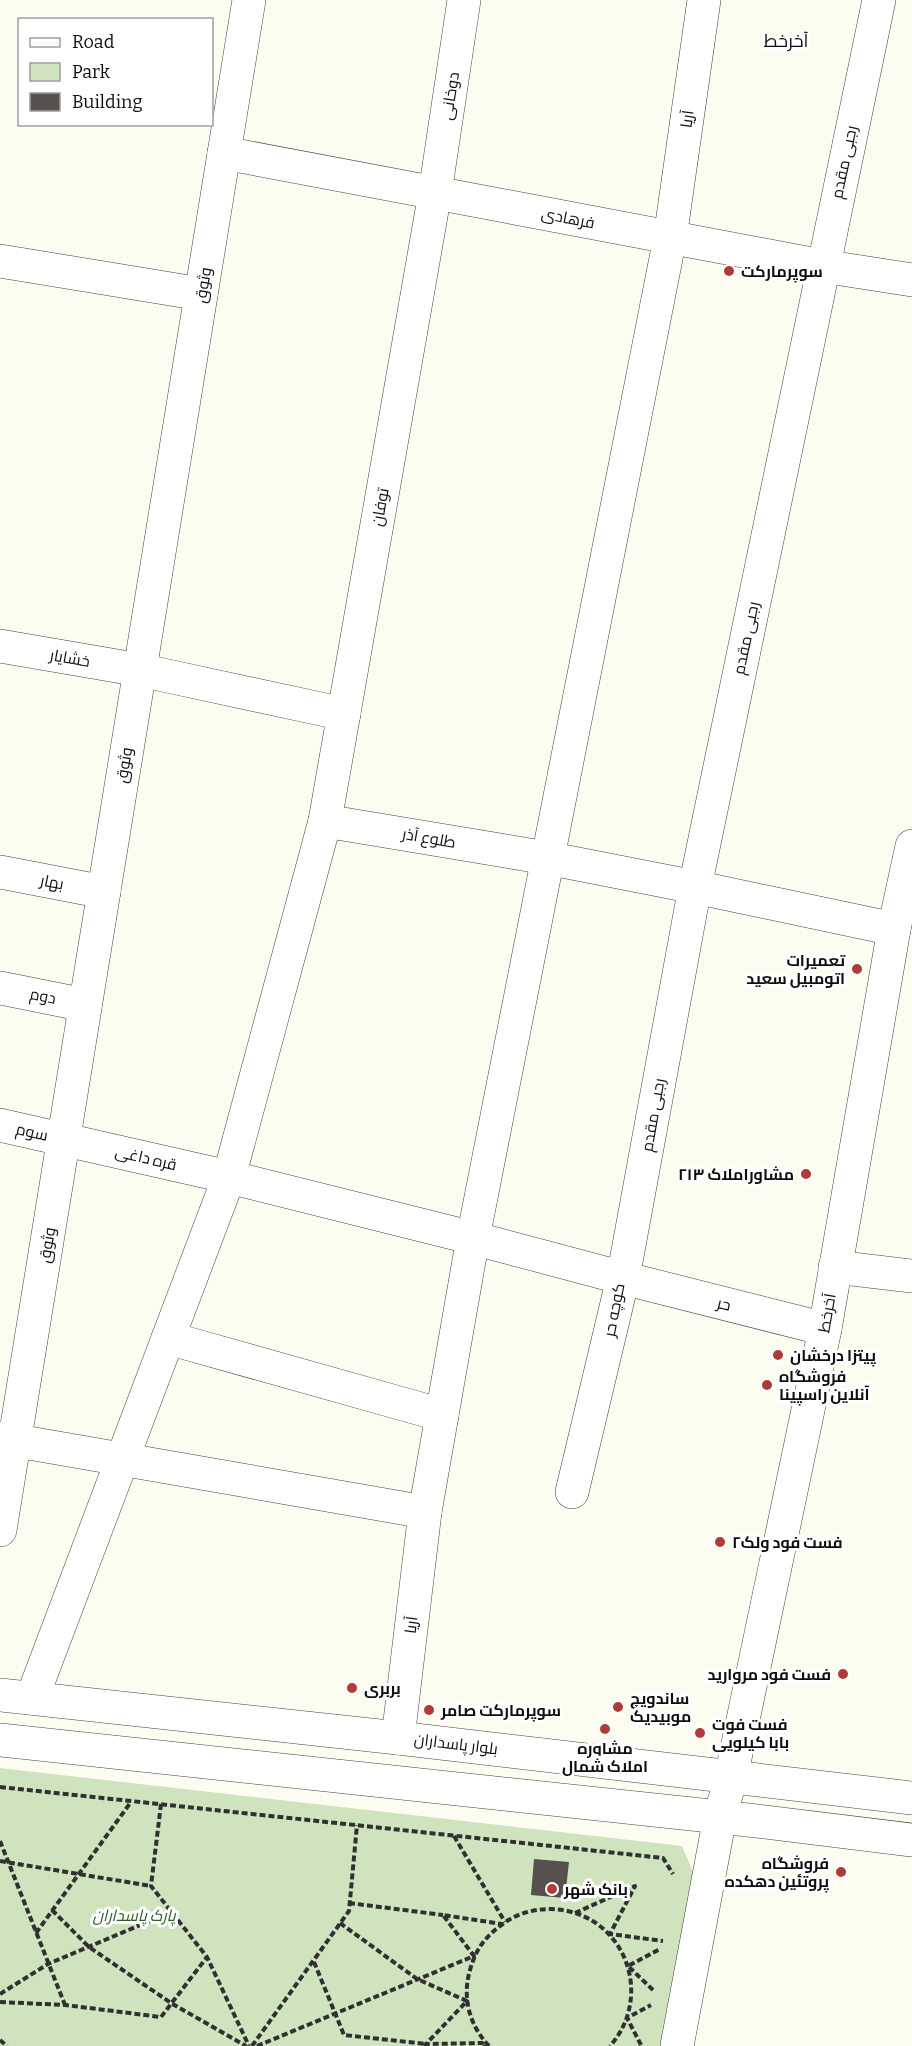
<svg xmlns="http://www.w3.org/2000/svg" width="912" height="2046" font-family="Bitter,Cairo,serif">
  <rect width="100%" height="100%" fill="#fdfcf1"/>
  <path fill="#cfe4be" d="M0,1768L682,1846L699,1886L681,2046H0Z"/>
  <path fill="#56514c" d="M534,1859L569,1862L565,1898L531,1895Z"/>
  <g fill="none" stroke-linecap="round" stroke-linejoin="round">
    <defs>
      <g id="minor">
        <path d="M224,153L822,266L912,280"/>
        <path d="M0,261L201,294"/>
        <path d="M0,646L140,670L344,714"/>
        <path d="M325,821L435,193L464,0"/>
        <path d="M0,872L104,892"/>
        <path d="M0,988L85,1005"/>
        <path d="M0,1125L229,1177L473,1238L425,1512L398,1738"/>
        <path d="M835,1267L912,1276"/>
        <path d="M825,1329L623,1278L695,887L879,0"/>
        <path d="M168,1338L442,1415"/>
        <path d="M0,1438L425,1512"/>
        <path d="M572,1492L623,1278L473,1238L670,238L704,0"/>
        <path d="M0,1530L249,0"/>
        <path d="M0,1695L398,1738L912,1798"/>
        <path d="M32,1698L229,1177L325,821L547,858L695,887L894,929"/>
        <path d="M0,1740L748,1820L912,1840"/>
        <path d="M677,2046L720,1817L731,1777L825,1329L894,929L912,846"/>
      </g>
    </defs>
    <use href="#minor" stroke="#414141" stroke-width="34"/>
    <g stroke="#303030" stroke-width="4" stroke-dasharray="6 3" stroke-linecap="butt">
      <path d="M0,1787L663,1858L673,1874"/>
      <path d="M161,1804L151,1886L207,1957L249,2046"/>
      <path d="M454,1836L505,1922"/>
      <path d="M0,1841L65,2005"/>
      <path d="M0,1861L151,1886"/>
      <path d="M349,1903L443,1915"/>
      <path d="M52,1910L89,1947L171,2003L246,2046"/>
      <path d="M575,1913L635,1886L610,1934L663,1941"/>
      <path d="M340,1923L417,1979L467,2001L426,2044L485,2043L484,2046"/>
      <path d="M36,1933L131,1802"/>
      <path d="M314,1962L344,2035L426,2044L424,2046"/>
      <path d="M653,1990L628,1966L660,1949"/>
      <path d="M0,1994L48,1964L171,1912"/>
      <path d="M0,2002L65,2005L161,2017L207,1957"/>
      <path d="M0,2040L7,2046"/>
      <path d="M641,2045L627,2018L651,2005"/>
      <path d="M252,2046L349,1911L357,1825"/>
      <path d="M257,2046L474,1956L443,1915L502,1924"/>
      <path d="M489,2046C469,2025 462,1997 470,1970C476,1948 486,1936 504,1923C518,1913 534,1909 551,1909C623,1911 656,1994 610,2046"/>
    </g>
    <use href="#minor" stroke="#fff" stroke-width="33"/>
  </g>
  <g fill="#ae3b37" stroke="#fff" stroke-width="2">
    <circle cx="729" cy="271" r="6"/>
    <circle cx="857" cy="969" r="6"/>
    <circle cx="806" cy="1174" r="6"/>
    <circle cx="778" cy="1355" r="6"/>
    <circle cx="767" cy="1385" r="6"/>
    <circle cx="720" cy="1542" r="6"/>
    <circle cx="843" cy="1674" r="6"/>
    <circle cx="352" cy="1688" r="6"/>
    <circle cx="618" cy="1707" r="6"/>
    <circle cx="429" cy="1710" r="6"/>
    <circle cx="605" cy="1729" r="6"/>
    <circle cx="700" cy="1733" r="6"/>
    <circle cx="841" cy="1872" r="6"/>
    <circle cx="552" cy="1889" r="6"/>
  </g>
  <g text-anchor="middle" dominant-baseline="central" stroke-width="6" stroke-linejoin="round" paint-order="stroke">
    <g font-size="16" fill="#0e0e0e" stroke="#fff">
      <text transform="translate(450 96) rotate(-81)">دوخانی</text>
      <text transform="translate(687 119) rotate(-82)">آریا</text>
      <text transform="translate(844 162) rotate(-78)">رجبی مقدم</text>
      <text transform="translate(568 218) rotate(11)">فرهادی</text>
      <text transform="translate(203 285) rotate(-81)">وثوق</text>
      <text transform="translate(380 507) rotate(-80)">توفان</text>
      <text transform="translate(746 638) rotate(-78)">رجبی مقدم</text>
      <text transform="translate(70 658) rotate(10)">خشایار</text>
      <text transform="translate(124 765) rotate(-81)">وثوق</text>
      <text transform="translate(429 838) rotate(10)">طلوع آذر</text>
      <text transform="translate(52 882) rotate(11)">بهار</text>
      <text transform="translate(43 996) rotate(11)">دوم</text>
      <text transform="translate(653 1115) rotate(-80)">رجبی مقدم</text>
      <text transform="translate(32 1132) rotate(13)">سوم</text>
      <text transform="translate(146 1158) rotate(13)">قره داغی</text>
      <text transform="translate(47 1245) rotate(-81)">وثوق</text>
      <text transform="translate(724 1304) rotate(14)">حر</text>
      <text transform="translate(614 1310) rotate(-79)">کوچه حر</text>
      <text transform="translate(827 1313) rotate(-80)">آخرخط</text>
      <text transform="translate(411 1625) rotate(-83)">آریا</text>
      <text transform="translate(456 1744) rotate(7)">بلوار پاسداران</text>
    </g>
    <g font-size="16" font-weight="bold" fill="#0e0e0e" stroke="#fff" text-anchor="start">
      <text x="741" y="271">سوپرمارکت</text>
      <text x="845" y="960" text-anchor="end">تعمیرات<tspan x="845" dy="18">اتومبیل سعید</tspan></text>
      <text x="794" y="1174" text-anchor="end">مشاوراملاک ۲۱۳</text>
      <text x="790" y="1355">پیتزا درخشان</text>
      <text x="779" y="1376">فروشگاه<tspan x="779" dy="18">آنلاین راسپینا</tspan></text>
      <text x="732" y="1542">فست فود ولک۲</text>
      <text x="831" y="1674" text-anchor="end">فست فود مروارید</text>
      <text x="364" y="1688">بربری</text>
      <text x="630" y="1698">ساندویچ<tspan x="630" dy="18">موبیدیک</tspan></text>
      <text x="441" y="1710">سوپرمارکت صامر</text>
      <text x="712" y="1724">فست فوت<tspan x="712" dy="18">بابا کیلویی</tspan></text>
      <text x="605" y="1748" text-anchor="middle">مشاوره<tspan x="605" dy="18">املاک شمال</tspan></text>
      <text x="829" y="1863" text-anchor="end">فروشگاه<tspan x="829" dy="18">پروتئین دهکده</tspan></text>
      <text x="564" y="1889">بانک شهر</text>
    </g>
    <g font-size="16" font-style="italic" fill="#2d5f26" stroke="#fff">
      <text x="134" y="1915">پارک پاسداران</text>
    </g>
    <g font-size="18" fill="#0e0e0e" stroke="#fff">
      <text x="786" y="41">آخرخط</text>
    </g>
  </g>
  <rect x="18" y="18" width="195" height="108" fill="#ffffff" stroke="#9f9f9f" stroke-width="1.5"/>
  <rect x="30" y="38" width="30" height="9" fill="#ffffff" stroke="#9f9f9f" stroke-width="1.5"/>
  <text x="72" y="48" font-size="18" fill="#0e0e0e">Road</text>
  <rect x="30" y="63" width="30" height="18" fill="#cfe4be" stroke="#9f9f9f" stroke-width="1.5"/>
  <text x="72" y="78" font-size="18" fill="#0e0e0e">Park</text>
  <rect x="30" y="93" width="30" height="18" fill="#56514c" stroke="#9f9f9f" stroke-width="1.5"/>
  <text x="72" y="108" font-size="18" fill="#0e0e0e">Building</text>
</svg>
